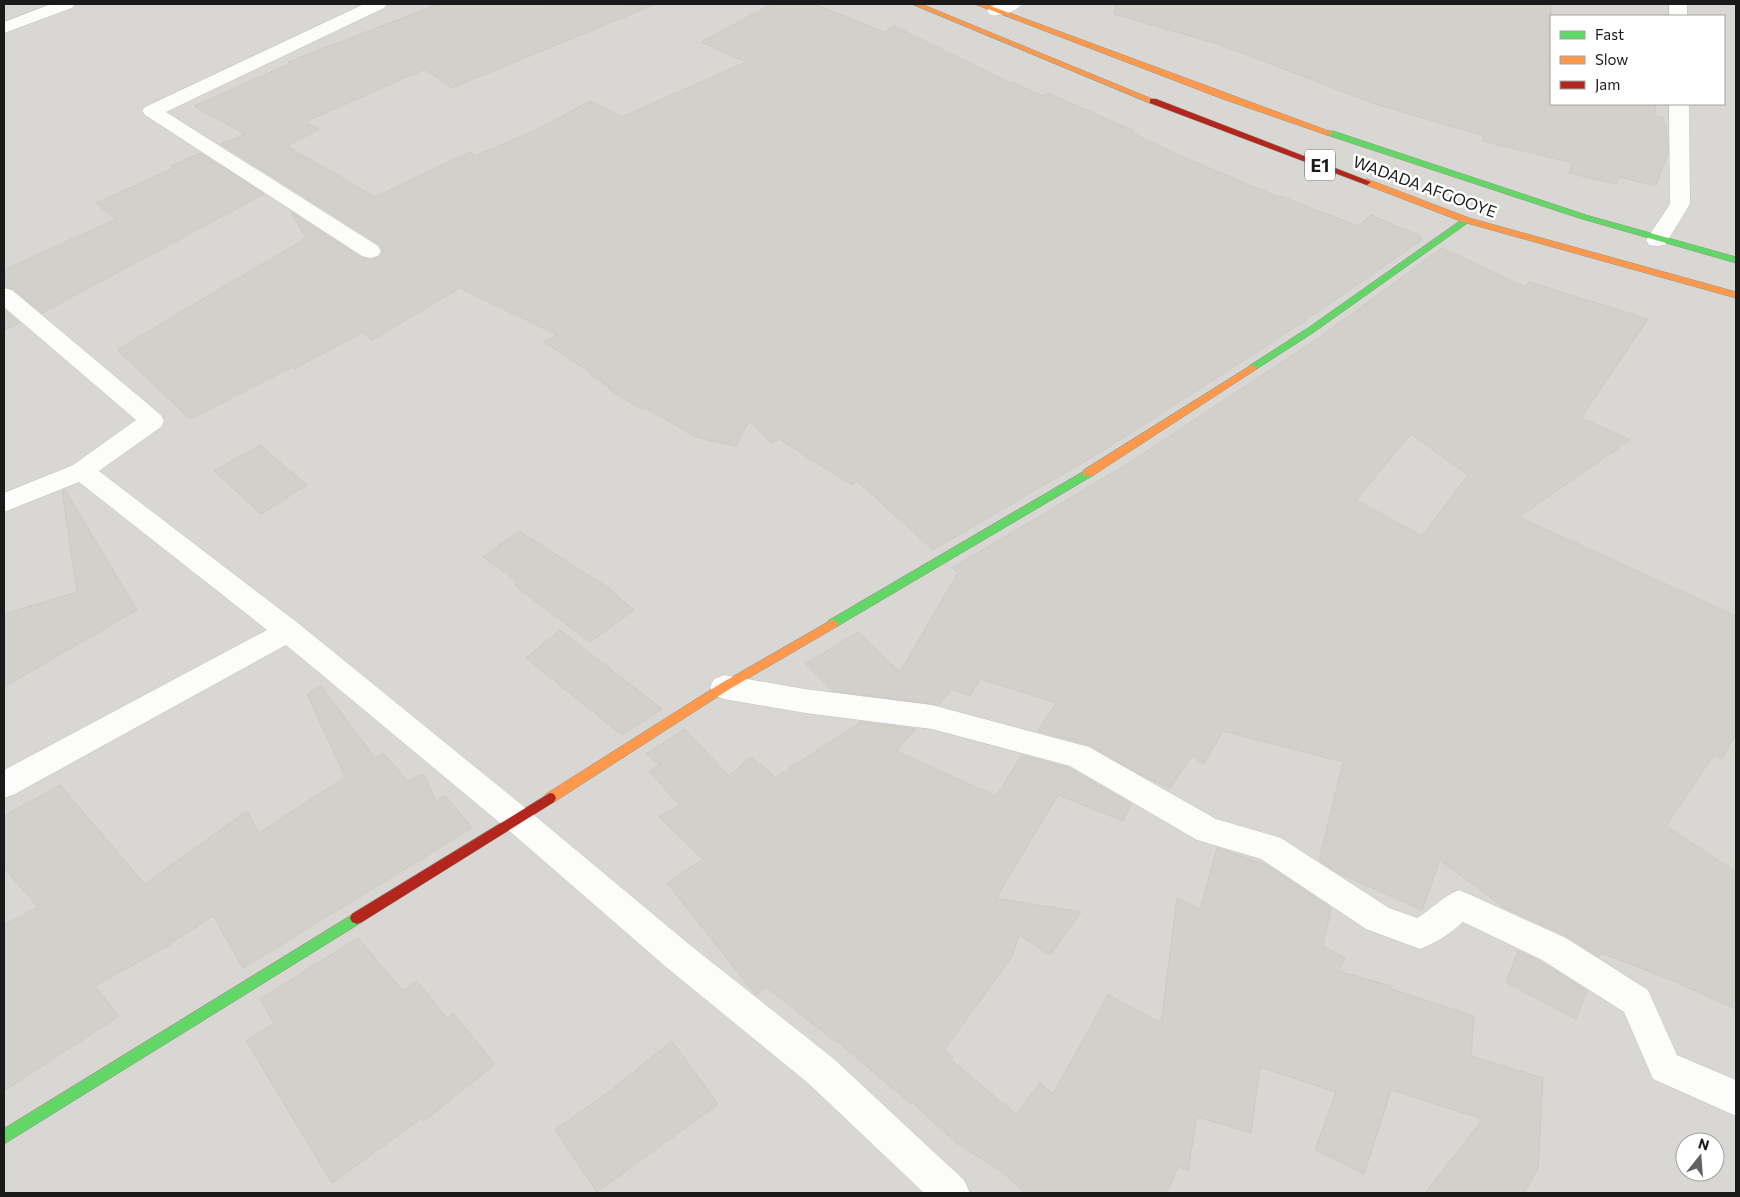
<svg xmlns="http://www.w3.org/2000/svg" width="1740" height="1197" font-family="Commissioner,sans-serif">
  <rect width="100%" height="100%" fill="#eae8e2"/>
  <path fill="#d9d7d4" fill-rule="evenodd" d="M4,4H1736V1193H4ZM1551,16H1724V104H1551ZM1685,1142H1715V1172H1685Z"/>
  <g fill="#d2d0cb" stroke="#cdcac4" fill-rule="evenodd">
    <path d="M439,4L653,5L452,88L425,69L305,122L319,129L287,146L375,197L470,152L475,156L538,129L590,101L622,117L746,62L701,42L772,4H814L884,32L894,26L1010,83L1012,82L1043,96L1048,93L1134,131L1132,133L1174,153L1278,197L1280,196L1358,226L1371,215L1420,236L1419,237L1423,239L1302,323L1109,447L933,550L857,481L852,485L779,439L771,443L749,421L736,446L695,437L646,408L642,410L608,388L610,387L591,375L593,374L544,342L557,335L460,288L372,340L363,332L294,369L292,367L190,419L117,350L306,238L291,212L362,258L370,260L378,258L383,252L379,244L221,144L245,134L194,106L291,63L288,62Z"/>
    <path d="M1116,4H1551V104H1655L1656,116L1663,117L1667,136L1668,152L1656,186L1619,177L1616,184L1569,173L1573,163L1482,141L1484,136L1375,104L1221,45L1114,14Z"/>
    <path d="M200,153L264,194L42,313L13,289L4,286V270L116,219L96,203L174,168L171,166Z"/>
    <path d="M1442,248L1525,287L1529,282L1648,319L1581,418L1630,440L1519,517L1736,616V734L1722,759L1714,755L1666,826L1736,872V1009L1669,979L1601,953L1599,957L1567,936L1505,908L1440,860L1422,910L1340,874L1319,860L1343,762L1223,731L1204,764L1192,756L1170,788L1147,778L1089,745L1038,731L1056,703L980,679L970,696L952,689L938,705L833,691L806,664L858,632L900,672L958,573L952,568L1129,463L1320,337ZM1411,434L1468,475L1422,536L1356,500Z"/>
    <path d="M4,309L20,323L4,330Z"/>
    <path d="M260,445L307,485L261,514L214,471Z"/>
    <path d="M65,490L137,610L4,687V614L77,592L62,491Z"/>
    <path d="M519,531L610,589L634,610L590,642L514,585L518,582L483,557Z"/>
    <path d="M560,630L662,709L622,735L526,658Z"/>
    <path d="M321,686L375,758L383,753L408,781L424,774L436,801L445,795L472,828L243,968L213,916L167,946L95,986L119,1016L4,1091V925L38,907L4,868V816L60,785L145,884L247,811L259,833L345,777L307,694Z"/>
    <path d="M861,722L916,729L896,751L996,796L1022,755L1069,768L1131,804L1123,821L1058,795L996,898L1081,912L1050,955L1019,935L1012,957L944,1050L953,1057L951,1060L1016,1114L1040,1083L1053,1094L1108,995L1161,1023L1177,898L1200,909L1217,848L1267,865L1331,908L1323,946L1345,958L1338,971L1391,986V989L1474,1016L1471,1056L1543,1078L1538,1169L1524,1193H1425L1483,1119L1391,1090L1364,1174L1315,1150L1336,1092L1260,1067L1251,1133L1197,1117L1188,1170L1178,1167L1167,1193H1025L1001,1171L955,1142L912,1102L911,1104L838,1042L837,1043L766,987L756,995L667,883L703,859L659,817L680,805L649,772L660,765L646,754L685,729L729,776L751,757L776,777Z"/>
    <path d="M358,938L403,991L417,981L447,1018L453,1013L495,1064L424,1121L422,1118L332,1183L246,1041L274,1023L260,999Z"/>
    <path d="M1518,951L1541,962L1587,991L1576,1019L1506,982Z"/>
    <path d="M672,1041L718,1104L597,1192L555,1130L611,1090Z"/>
  </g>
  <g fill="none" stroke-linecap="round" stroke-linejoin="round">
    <defs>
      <g id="street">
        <path d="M51,4H75L72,8L4,33V22Z"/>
        <path d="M364,4H387L384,8L166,112L378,246L381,251L378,256L370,258L362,256L145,115L142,111L145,107Z"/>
        <path d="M998,4H1022C1016,12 999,17 990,15L987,11L990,7Z"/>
        <rect x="1669" y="4" width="18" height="12"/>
        <path d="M1669,104H1689L1690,204L1665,245L1657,246L1649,245L1646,240L1670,204Z"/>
        <path d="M4,288L12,290L161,415L164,421L161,427L99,471L298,623L528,810L690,945L834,1059L964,1180L970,1193H924L808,1083L666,967L506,828L286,645L15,794L4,798V770L267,630L79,482L4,512V493L73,465L136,420L4,307Z"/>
        <path d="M724,675L805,689L932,705L1089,747L1216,819L1281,838L1389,908L1417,918C1432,909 1443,896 1459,890L1471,895L1566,938L1648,990L1677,1055L1736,1080V1116L1653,1079L1624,1012L1542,960L1463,922C1450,934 1436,943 1420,949L1366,929L1261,859L1197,840L1070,766L932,729L805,713L724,699L714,695L710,687L714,679Z"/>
      </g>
      <g id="fast">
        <path d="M1327,131H1333L1586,215L1736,257V263L1579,218L1327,135Z"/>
        <path d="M1466,217L1470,220L1469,222L1314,332L1255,370H1249L1247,368L1249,366L1308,328Z"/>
        <path d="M1088,469L1092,470L1093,473L1092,476L836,627H828L826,624L828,621Z"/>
        <path d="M357,912L362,914L364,918L362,922L4,1144V1129Z"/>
      </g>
      <g id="slow">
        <path d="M912,4H921L1157,101L1150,103Z"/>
        <path d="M975,4H985L1334,133L1327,135L1223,99Z"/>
        <path d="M1367,179L1469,218L1736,292V298L1463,222L1364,184L1363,182Z"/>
        <path d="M1252,365L1255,366L1257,368L1255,370L1092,476H1084L1083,473L1084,470Z"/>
        <path d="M832,620L836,621L838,624L836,627L728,690L554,802L550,803L546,802L544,798L546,794L720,684Z"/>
      </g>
      <g id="jam">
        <path d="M1150,99H1156L1371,182L1367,185L1364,184L1150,103Z"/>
        <path d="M550,793L554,794L556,798L554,802L362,922L357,924L352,922L350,918L352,914Z"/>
      </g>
    </defs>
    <use href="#street" stroke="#c2c1be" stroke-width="1"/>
    <use href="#fast" stroke="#8e937a" stroke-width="1"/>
    <use href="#slow" stroke="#8e937a" stroke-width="1"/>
    <use href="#jam" stroke="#8e937a" stroke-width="1"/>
    <use href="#street" fill="#fcfcfb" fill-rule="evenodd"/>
    <use href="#fast" fill="#63d668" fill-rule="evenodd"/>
    <use href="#slow" fill="#ff974d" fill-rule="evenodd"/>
    <use href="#jam" fill="#b3261e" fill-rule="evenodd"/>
  </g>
  <g text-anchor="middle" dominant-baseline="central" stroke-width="5" stroke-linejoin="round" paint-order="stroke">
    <g font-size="16" fill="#1a1a1a" stroke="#fff">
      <text transform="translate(1425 186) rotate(20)">WADADA AFGOOYE</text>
    </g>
    <rect fill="#fff" stroke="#5f5f5f" stroke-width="1" x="1305" y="149.5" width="30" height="31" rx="4"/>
    <g font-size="18" font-weight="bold" fill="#1a1a1a">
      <text x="1320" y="165">E1</text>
    </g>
  </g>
  <rect width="1740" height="1197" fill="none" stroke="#1a1a1a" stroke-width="10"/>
  <rect x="1550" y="15" width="175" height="90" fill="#ffffff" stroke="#a3a3a3"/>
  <rect x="1560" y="31" width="25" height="8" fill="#63d668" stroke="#a3a3a3"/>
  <text x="1595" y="40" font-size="15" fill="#1a1a1a">Fast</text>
  <rect x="1560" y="56" width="25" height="8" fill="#ff974d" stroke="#a3a3a3"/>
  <text x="1595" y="65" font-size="15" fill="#1a1a1a">Slow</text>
  <rect x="1560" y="81" width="25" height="8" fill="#b3261e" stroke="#a3a3a3"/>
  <text x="1595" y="90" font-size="15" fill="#1a1a1a">Jam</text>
  <g transform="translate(1700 1157) rotate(17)"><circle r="24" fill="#ffffff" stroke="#a3a3a3"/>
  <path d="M0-4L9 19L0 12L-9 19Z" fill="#636260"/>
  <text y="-8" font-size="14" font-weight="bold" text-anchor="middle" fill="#1a1a1a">N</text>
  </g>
</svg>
